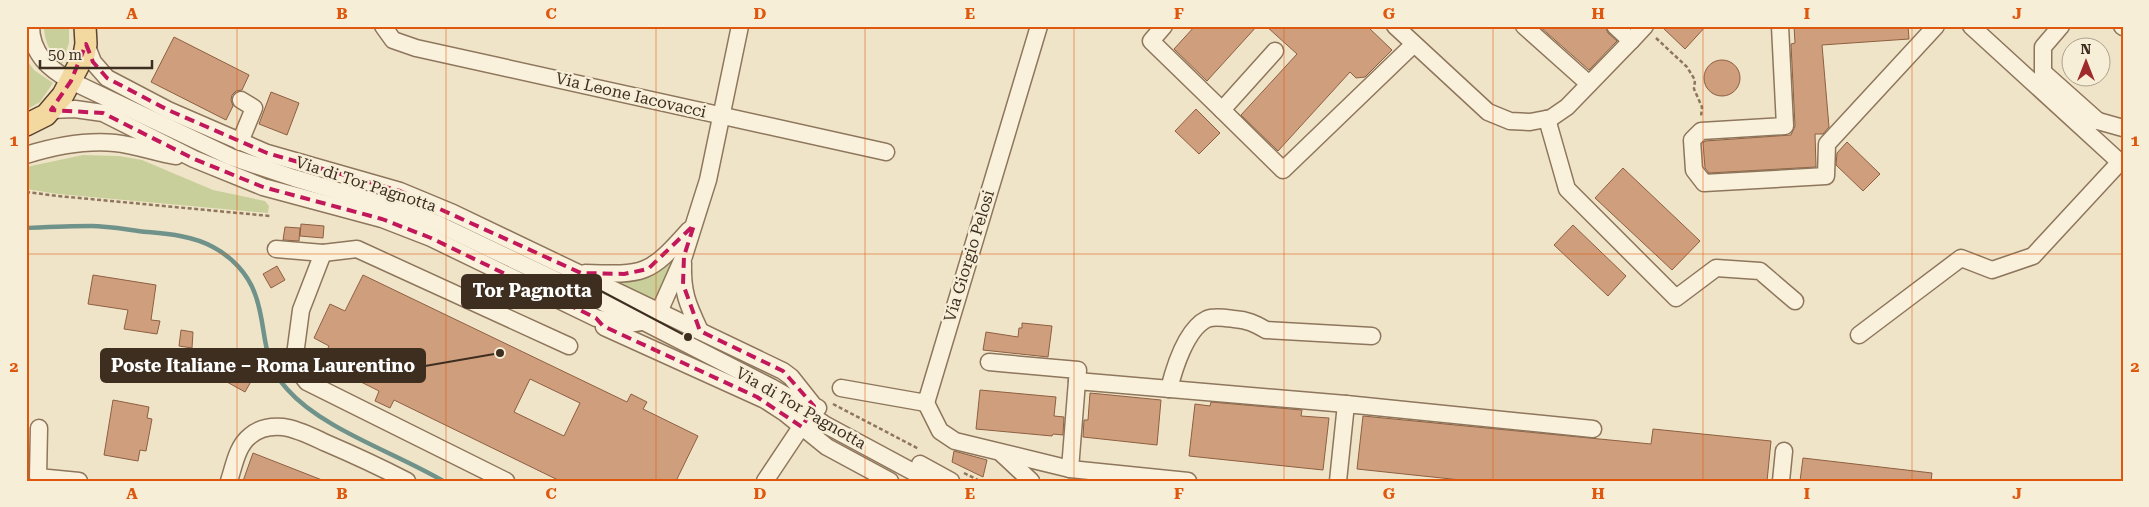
<svg xmlns="http://www.w3.org/2000/svg" width="2149" height="507" font-family="'Roboto Serif',serif">
  <rect width="100%" height="100%" fill="#f0e4c8"/>
  <g fill="#c9cf9b">
    <path d="M44,26H69V43L62,64C51,54 44,42 44,26Z"/>
    <path d="M26,59L34,70L53,83L40,102L26,110Z"/>
    <path d="M83,155L119,156L142,160L213,190L265,201L269,206L268,213L58,194L26,189V167Z"/>
    <path d="M672,261L656,297L653,299L617,283V281C645,283 650,276 672,261Z"/>
  </g>
  <g fill="none" stroke-linecap="round" stroke-linejoin="round">
    <path stroke="#6f938a" stroke-width="4.5" d="M26,228C48,227 69,226 91,226C109,226 129,230 147,232C169,234 193,236 213,247C232,257 248,274 255,294C268,328 259,358 287,389C322,429 396,453 443,481"/>
  </g>
  <g fill="#cf9f7d" stroke="#8d5f41" fill-rule="evenodd">
    <path d="M1195,26H1257L1207,81L1174,49Z"/>
    <path d="M1266,26H1367L1392,50L1365,77L1356,78L1350,72L1278,151L1241,115L1297,54Z"/>
    <path d="M1539,26H1605L1608,33L1617,41L1589,70Z"/>
    <path d="M1661,26H1706L1685,49Z"/>
    <path d="M1794,26H1908L1909,39L1822,45L1829,127L1823,134H1815L1816,167L1709,173L1705,168L1703,143L1705,141L1791,135L1795,126L1791,44L1795,43Z"/>
    <path d="M174,37L249,75L242,90L236,91L232,95L231,100L233,106L226,120L151,82Z"/>
    <circle cx="1722" cy="78" r="18"/>
    <path d="M271,92L299,103L287,135L259,124Z"/>
    <path d="M1196,109L1220,133L1199,154L1175,131Z"/>
    <path d="M1847,142L1880,174L1863,191L1836,165L1837,153Z"/>
    <path d="M1623,168L1700,241L1672,270L1595,198Z"/>
    <path d="M301,224L324,226L323,238L300,236Z"/>
    <path d="M1573,225L1626,276L1608,296L1554,245Z"/>
    <path d="M285,227L300,228L299,241L283,240Z"/>
    <path d="M277,266L285,280L271,288L263,274Z"/>
    <path d="M93,275L156,285L151,320L160,321L157,334L124,329L128,310L88,304Z"/>
    <path d="M363,275L627,402L631,394L647,402L643,409L698,436L676,481H560L394,400L390,408L375,401L379,391L335,369L337,365L323,358L329,346L314,338L330,304L345,311ZM530,379L580,403L564,436L514,412Z"/>
    <path d="M1022,323L1052,326L1048,357L983,350L986,332L1018,337L1019,328H1022Z"/>
    <path d="M181,330L193,332L192,348L179,346Z"/>
    <path d="M245,351L247,366L257,371L245,392L227,382Z"/>
    <path d="M980,390L1056,397L1054,416L1064,417L1063,435L1053,434L1052,436L976,429Z"/>
    <path d="M1090,393L1161,400L1157,445L1083,437L1084,420H1088Z"/>
    <path d="M113,400L149,407L147,418L152,419L146,451L140,450L138,461L104,455Z"/>
    <path d="M1211,402L1302,410L1301,416L1329,418L1323,470L1189,456L1195,404L1210,406Z"/>
    <path d="M1363,416L1651,444L1653,429L1771,441L1767,481H1470L1357,469Z"/>
    <path d="M954,451L987,460L983,477L952,462Z"/>
    <path d="M253,453L322,480V481H243Z"/>
    <path d="M1803,458L1932,473L1931,481H1800Z"/>
  </g>
  <g fill="none" stroke-linecap="round" stroke-linejoin="round">
    <defs>
      <g id="minor">
        <path d="M31,26C31,53 49,69 71,81L231,157L294,178L401,210L438,224L644,322L771,387L797,402L809,414L824,424L930,481"/>
        <path d="M383,26L393,40L416,48L886,152"/>
        <path d="M1164,26L1151,41L1222,110L1275,51"/>
        <path d="M1395,26L1488,112L1510,121L1530,122L1551,118L1567,107L1631,41"/>
        <path d="M1524,26L1589,84"/>
        <path d="M1615,26L1631,41L1645,26"/>
        <path d="M1780,26L1785,126L1701,131L1692,140L1694,170L1704,183L1826,176L1827,144L1936,26"/>
        <path d="M1971,26L2123,165"/>
        <path d="M2122,26L2123,27"/>
        <path d="M86,44L93,62L107,78L168,110L267,153L400,191L453,213L783,371L791,377L814,406L818,408"/>
        <path d="M2043,72L2098,121"/>
        <path d="M2043,83V47L2061,26"/>
        <path d="M51,110L75,109L103,113L194,159L263,187L382,219L431,238L596,318C620,323 638,330 659,312L684,256L708,180L740,26"/>
        <path d="M1222,110L1283,170L1414,44"/>
        <path d="M1547,119L1567,189L1676,298L1716,268L1760,271L1795,301"/>
        <path d="M2089,121H2098L2123,128"/>
        <path d="M240,142L254,108L241,100"/>
        <path d="M26,155C55,146 85,140 115,143C136,145 156,153 176,156"/>
        <path d="M276,249L323,253L357,249L569,346"/>
        <path d="M323,253L301,310L295,355L299,372L307,382L506,481"/>
        <path d="M683,263C682,293 688,305 700,331"/>
        <path d="M585,273C645,275 649,275 689,230"/>
        <path d="M604,327L765,400L785,413L827,447L890,481"/>
        <path d="M1859,335L1961,258L1992,270L2033,256L2120,162"/>
        <path d="M989,362L1078,370L1077,381"/>
        <path d="M841,388L926,403L1039,26"/>
        <path d="M1169,389C1174,369 1186,329 1207,319C1214,316 1226,318 1234,319C1247,320 1254,323 1266,330L1372,336"/>
        <path d="M926,403L940,431L955,441L1070,469L1188,481"/>
        <path d="M39,428L38,477L79,481"/>
        <path d="M1002,454L1031,481"/>
        <path d="M920,464L951,481"/>
        <path d="M1070,469L1077,381L1346,404"/>
        <path d="M229,481C234,466 237,446 250,436C259,428 272,426 283,427C298,429 313,437 326,443C354,455 380,467 407,481"/>
        <path d="M765,481L807,418"/>
        <path d="M1338,481L1346,404L1593,429"/>
        <path d="M1781,481L1784,451"/>
      </g>
      <path id="major" d="M26,125L46,115L63,95L84,55L86,44L85,26"/>
    </defs>
    <use href="#minor" stroke="#8d765c" stroke-width="19"/>
    <use href="#major" stroke="#5b4430" stroke-width="24"/>
    <g stroke="#8d765c" stroke-width="2.5" stroke-dasharray="4 2.5" stroke-linecap="butt">
      <path d="M1656,38L1687,67L1695,80L1694,89L1702,107L1701,117"/>
      <path d="M26,192L58,196L270,216"/>
      <path d="M833,404L919,449"/>
      <path d="M964,473L980,481"/>
    </g>
    <use href="#minor" stroke="#faf1dc" stroke-width="16"/>
    <use href="#major" stroke="#f3d9a0" stroke-width="21"/>
  </g>
  <path fill="none" stroke="#c2185b" stroke-width="4" stroke-dasharray="10 6" stroke-linejoin="round" d="M86,44L93,62L107,78L168,110L267,153L400,191L581,273L624,274L648,269L694,225L684,256L683,284L700,331L783,371L814,406L802,427L757,397L603,326L596,318L431,238L382,219L263,187L194,159L103,113L51,110L71,81Z"/>
  <path fill="none" stroke="#df570d" stroke-width="1" stroke-opacity="0.55" d="M237,26V481M446,26V481M656,26V481M865,26V481M1074,26V481M1284,26V481M1493,26V481M1703,26V481M1912,26V481M26,254H2123"/>
  <g text-anchor="middle" dominant-baseline="central" stroke-width="5" stroke-linejoin="round" paint-order="stroke">
    <g font-size="16" fill="#3d2e20" stroke="#f7eed8">
      <text transform="translate(631 95) rotate(13)">Via Leone Iacovacci</text>
      <text transform="translate(366 184) rotate(18)">Via di Tor Pagnotta</text>
      <text transform="translate(969 256) rotate(-73)">Via Giorgio Pelosi</text>
      <text transform="translate(801 408) rotate(30)">Via di Tor Pagnotta</text>
    </g>
  </g>
  <path fill="none" stroke="#3d2e20" stroke-width="2" d="M688 337L601 291M500 353L425 366"/>
  <g fill="#3d2e20" stroke="#f7eed8" stroke-width="2">
    <circle cx="688" cy="337" r="5"/>
    <circle cx="500" cy="353" r="5"/>
  </g>
  <g fill="#3d2e20" stroke="#3d2e20" stroke-width="2">
    <rect x="462" y="275" width="139" height="33" rx="5"/>
    <rect x="101" y="349" width="324" height="33" rx="5"/>
  </g>
  <g font-size="18" text-anchor="middle" font-weight="bold" fill="#fff">
    <text x="532" y="297">Tor Pagnotta</text>
    <text x="263" y="372">Poste Italiane – Roma Laurentino</text>
  </g>
  <rect width="2149" height="507" fill="none" stroke="#f7eed8" stroke-width="55"/>
  <g transform="translate(2086 62)"><circle r="24" fill="#f7eed8" stroke="#ada18e"/>
  <path d="M0-4L9 19L0 12L-9 19Z" fill="#9e2a2b"/>
  <text y="-8" font-size="14" font-weight="bold" text-anchor="middle" fill="#3d2e20">N</text>
  </g>
  <path d="M40 60v8h112v-8" fill="none" stroke="#3d2e20" stroke-width="2.5"/>
  <text x="48" y="60" font-size="15" fill="#3d2e20" stroke="#f7eed8" stroke-width="4" paint-order="stroke">50 m</text>
  <rect x="28" y="28" width="2094" height="452" fill="none" stroke="#df570d" stroke-width="2"/>
  <g font-size="16" text-anchor="middle" font-weight="bold" fill="#df570d">
    <text x="132" y="19">A</text>
    <text x="342" y="19">B</text>
    <text x="551" y="19">C</text>
    <text x="760" y="19">D</text>
    <text x="970" y="19">E</text>
    <text x="1179" y="19">F</text>
    <text x="1389" y="19">G</text>
    <text x="1598" y="19">H</text>
    <text x="1807" y="19">I</text>
    <text x="2017" y="19">J</text>
    <text x="14" y="146">1</text>
    <text x="2135" y="146">1</text>
    <text x="14" y="372">2</text>
    <text x="2135" y="372">2</text>
    <text x="132" y="499">A</text>
    <text x="342" y="499">B</text>
    <text x="551" y="499">C</text>
    <text x="760" y="499">D</text>
    <text x="970" y="499">E</text>
    <text x="1179" y="499">F</text>
    <text x="1389" y="499">G</text>
    <text x="1598" y="499">H</text>
    <text x="1807" y="499">I</text>
    <text x="2017" y="499">J</text>
  </g>
</svg>
